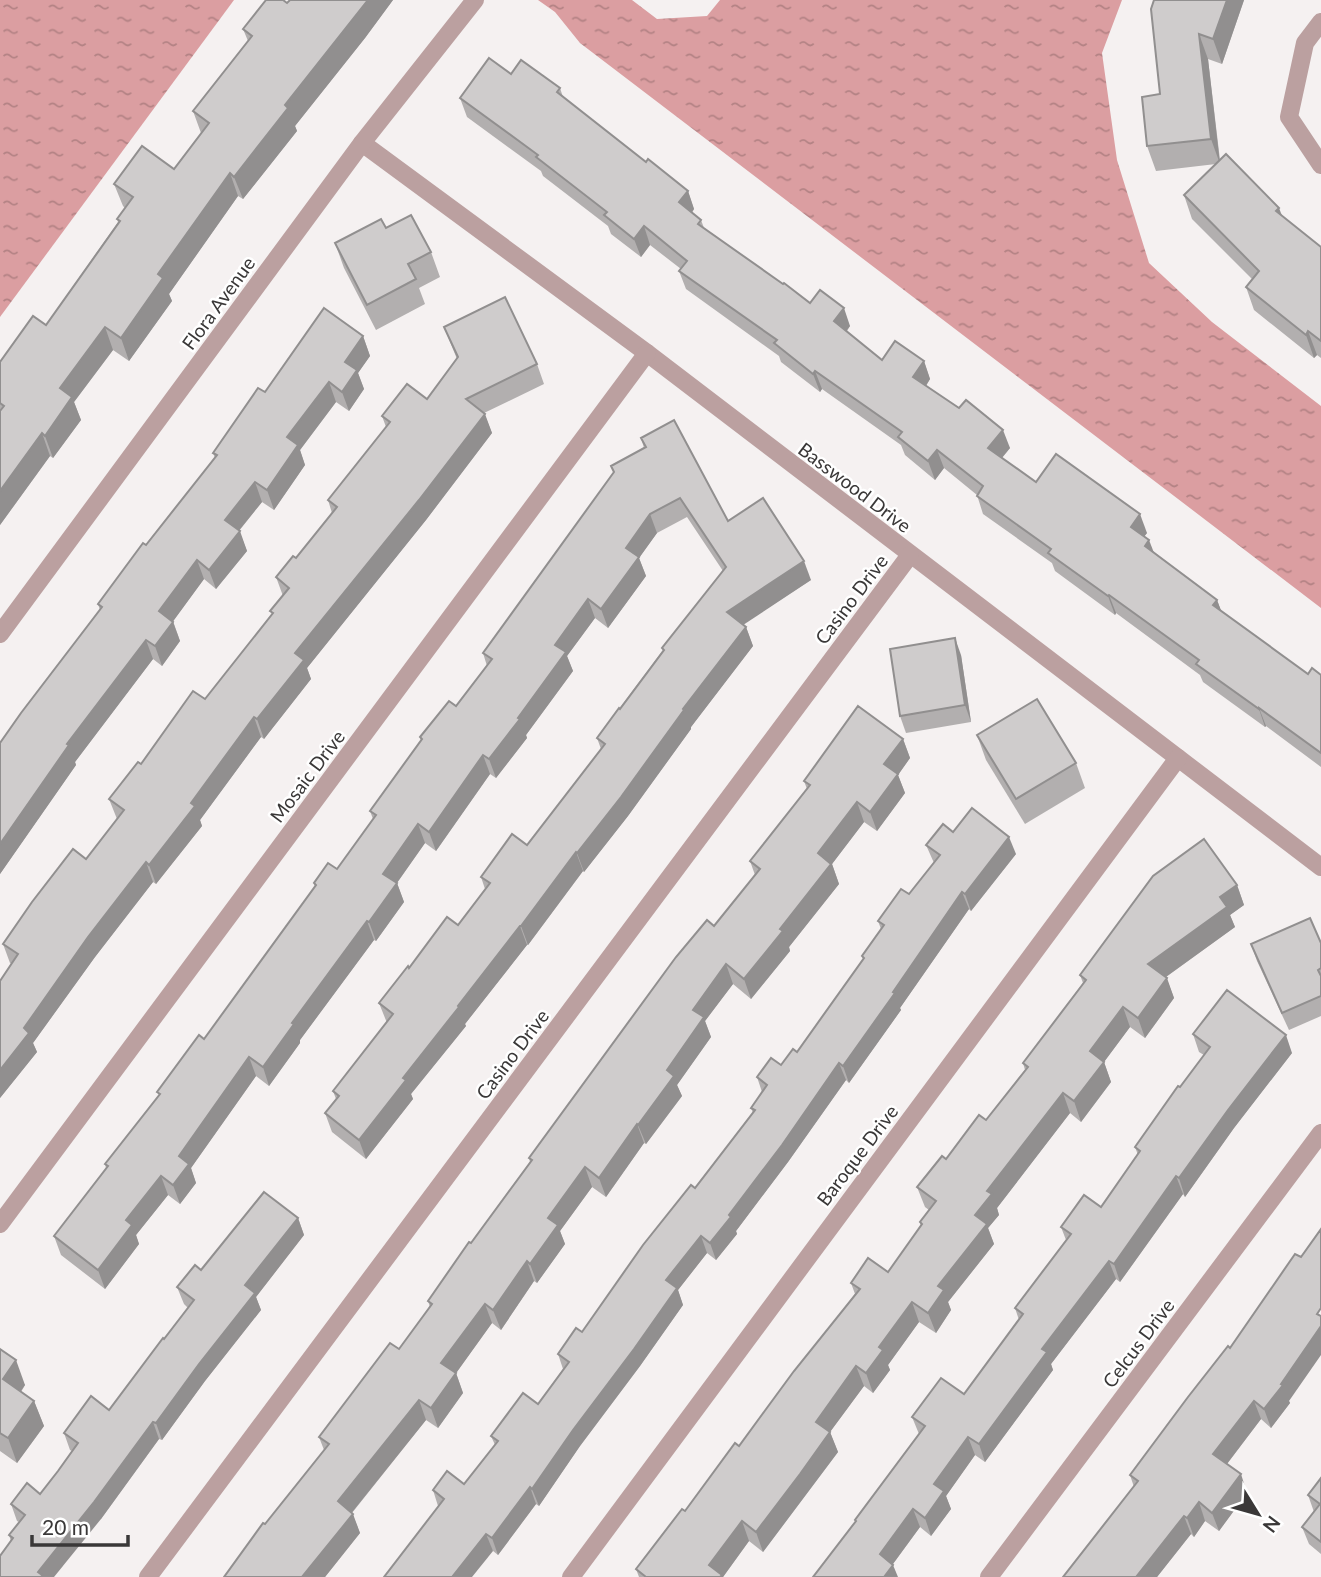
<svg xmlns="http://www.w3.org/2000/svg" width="1321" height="1577" font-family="Lato,sans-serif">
  <defs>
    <pattern id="water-ripples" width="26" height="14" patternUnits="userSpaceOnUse" patternTransform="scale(1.75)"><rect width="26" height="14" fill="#db9ea1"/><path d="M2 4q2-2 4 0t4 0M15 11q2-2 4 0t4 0" fill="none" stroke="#b38284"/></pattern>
  </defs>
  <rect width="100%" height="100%" fill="#f5f1f1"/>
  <g fill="url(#water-ripples)">
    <path d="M0,0H234L0,317Z"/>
    <path d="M538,0H632L657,19L707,16L720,0H1122L1102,53L1117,160L1149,263L1212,322L1321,406V608L580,43L555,12Z"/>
  </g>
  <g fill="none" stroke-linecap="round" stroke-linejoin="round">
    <g stroke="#bba0a0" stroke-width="18">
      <path d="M1321,22L1305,43L1289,117L1321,165"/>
      <path d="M362,143L647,353L1321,867"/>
      <path d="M0,634L362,143L475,0"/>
      <path d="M0,1224L647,353"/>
      <path d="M148,1577L910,555"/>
      <path d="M571,1577L1178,758"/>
      <path d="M989,1577L1321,1133"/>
    </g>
  </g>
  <g fill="#b2afaf">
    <path d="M290,0H393L365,38L295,126L297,131L243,199L238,196L169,294L172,301L129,361L113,350L74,402L81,420L53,458L50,456L0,525V362L46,325L118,222L117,219L125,208L123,206L114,184L174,169L201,133L193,111L248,41L243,29L287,3Z"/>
    <path d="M1154,0H1244L1222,64L1208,59L1220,160L1283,217L1321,247V358L1317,355L1314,358L1254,310L1246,287L1252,279L1192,219L1184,195L1216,164L1156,171L1147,146L1160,94Z"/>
    <path d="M511,74L560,88L563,97L646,162L688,191L694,209L692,213L701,220L704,228L783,284L810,303L850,326L847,331L882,360L924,361L930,379L926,386L1010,448L1002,458L1036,482L1147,533L1144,536L1154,554L1217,600L1221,611L1308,674L1321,675V767L1266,726L1265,727L1203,682L1200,675L1116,613L1115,615L1055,571L1052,563L983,514L977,495L944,468L935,480L905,455L901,445L822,389L820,392L781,362L779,356L686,289L679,271L681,269L650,245L641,257L611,234L608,226L543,176L541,171L467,117L460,98Z"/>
    <path d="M386,228L431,252L440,277L419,288L425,304L376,330L344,268L335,243Z"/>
    <path d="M444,327L537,364L544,384L484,413L492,433L426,520L307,668L311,679L264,739L261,737L200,820L202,826L156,884L153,882L95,957L33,1043L37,1052L0,1098L12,964L10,963L3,944L86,859L117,819L109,799L141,764L205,699L272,614L270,611L283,596L276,577L296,558L332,513L328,500L386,427L382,416L427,399L457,359Z"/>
    <path d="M363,336L370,356L358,373L364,389L349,411L336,402L300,450L305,465L274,510L262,502L239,531L247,551L216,589L204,579L173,621L180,641L162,666L153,659L75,762L76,765L0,874V743L100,610L98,604L215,458L213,453L265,392Z"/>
    <path d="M641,438L728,521L811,580L743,624L746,627L753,646L691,727V729L628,816L584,872L583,871L528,945H527L465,1024L466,1026L411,1094L413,1099L366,1159L332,1132L325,1113L336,1099L333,1091L387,1023L379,1003L409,968L458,925L485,889L481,877L527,845L601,749L597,738L663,650L662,648L723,571L687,517L657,533L639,558L646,576L608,628L595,618L567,656L573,671L526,735L527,738L496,778L490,774L436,851L425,843L397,883L404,902L376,941L374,940L300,1040V1043L269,1086L256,1076L191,1168L196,1183L180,1204L168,1195L136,1235L139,1244L105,1289L61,1255L54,1236L106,1168L105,1164L159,1095L157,1092L204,1039L315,887L314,883L337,869L373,819L370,811L421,741L420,737L456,706L487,666L483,653L614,473L611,466L644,448Z"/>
    <path d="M961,655L971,722L906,733L900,716Z"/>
    <path d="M977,735L1076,763L1085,788L1025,824L986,760Z"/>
    <path d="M903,739L910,758L898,775L905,793L877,831L864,822L832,864L839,884L789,947L790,951L751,999L733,984L705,1021L711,1037L677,1085L682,1096L646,1144L644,1143L606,1197L592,1187L560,1231L565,1244L537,1283L534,1281L501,1330L492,1323L456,1373L463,1393L438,1428L426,1420L352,1513L360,1533L325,1577H224L265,1524L324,1450L319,1437L399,1349L430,1307L428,1301L530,1162L529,1158L755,875L750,861L807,789L804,781Z"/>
    <path d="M953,832L1016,854L971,911L969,909L900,1008L901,1010L849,1083L846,1080L788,1162L736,1231L737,1234L716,1260L707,1253L678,1290L683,1305L640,1366L580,1446L539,1506L536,1504L498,1555L438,1506L433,1490L464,1484L495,1445L491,1436L538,1404L563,1369L558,1354L582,1332L753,1113L751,1108L762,1092L757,1077L781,1065L797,1052L863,959L862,956L881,929L878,921L909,894L934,863L926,845Z"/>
    <path d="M1237,885L1244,905L1230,915L1235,927L1166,977L1174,998L1145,1038L1130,1027L1104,1062L1111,1082L1081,1122L1070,1113L997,1208L999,1215L988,1228L994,1244L948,1302L951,1310L936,1333L919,1322L888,1365L890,1370L873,1393L864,1386L830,1432L838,1452L763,1552L749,1541L723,1577H639L636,1569L739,1446L855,1294L851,1283L888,1272L921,1226L920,1222L929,1210L925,1207L917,1187L986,1120L1025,1070L1023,1063L1083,983L1080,975Z"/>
    <path d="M1321,943V1016L1289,1030L1257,961L1251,944Z"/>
    <path d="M1193,1034L1292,1053L1234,1128L1185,1197L1183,1194L1120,1282L1116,1279L1051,1364L1053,1370L985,1462L975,1455L946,1496L951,1509L931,1536L920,1527L893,1564L855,1520L919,1434L912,1417L964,1394L1019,1320L1015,1308L1066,1240L1061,1227L1101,1207L1138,1155L1135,1147L1204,1055L1199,1052Z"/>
    <path d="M298,1218L304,1235L256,1297L261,1310L205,1381L162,1440L159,1439L101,1519L11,1541L9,1535L19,1522L17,1521L11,1504L40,1494L58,1471L72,1451L70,1450L64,1433L109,1410L188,1308L184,1304L177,1287L201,1270Z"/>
    <path d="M0,1349L25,1385L21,1392L34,1401L44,1426L17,1463L0,1451Z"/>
    <path d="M1188,1397L1289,1401L1290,1403L1271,1428L1261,1419L1227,1464L1247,1493L1219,1531L1205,1521L1194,1537L1191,1534L1157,1577H1063L1134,1487L1130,1475Z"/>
    <path d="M1321,1478V1554L1309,1544L1302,1527L1314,1512L1308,1495Z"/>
  </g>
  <g fill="#918f8f">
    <path d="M368,0H393L365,38L295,126L297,131L243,199L234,177L285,105Z"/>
    <path d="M1227,0H1244L1222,64L1213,39Z"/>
    <path d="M1199,34L1208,59L1220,164L1211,139Z"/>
    <path d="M230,173L238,196L169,294L172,301L129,361L121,338L158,274Z"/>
    <path d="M688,191L694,209L685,221L679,202Z"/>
    <path d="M1279,208L1288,231L1276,211Z"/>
    <path d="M644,226L650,245L641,257L634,239Z"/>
    <path d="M844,308L850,326L840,339L834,321Z"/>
    <path d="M105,327L113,350L74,402L81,420L53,458L45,436L60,388Z"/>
    <path d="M1308,331L1317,355L1314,358L1306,335Z"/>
    <path d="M363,336L370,356L358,373L364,389L349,411L342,392L345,362Z"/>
    <path d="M924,361L930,379L920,395L913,377Z"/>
    <path d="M815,371L822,389L820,392L813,374Z"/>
    <path d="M329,382L336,402L300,450L305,465L274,510L267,490L287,437Z"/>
    <path d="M485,414L492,433L426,520L307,668L311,679L264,739L257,719L295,653Z"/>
    <path d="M1003,430L1010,448L995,466L988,448Z"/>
    <path d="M42,433L50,456L0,525V491Z"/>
    <path d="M937,450L944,468L935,480L928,461Z"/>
    <path d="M255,482L262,502L232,539L225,520Z"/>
    <path d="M650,514L657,533L639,558L646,576L608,628L601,609L626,548Z"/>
    <path d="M1140,514L1147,533L1138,545L1131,527Z"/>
    <path d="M240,531L247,551L216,589L209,570Z"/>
    <path d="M1149,540L1156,558L1145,546Z"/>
    <path d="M197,560L204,579L166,631L159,611Z"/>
    <path d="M804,561L811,580L734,631L727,612Z"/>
    <path d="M1109,595L1116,613L1115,615L1108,596Z"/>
    <path d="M588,599L595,618L567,656L573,671L526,735L527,738L496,778L489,759L518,718L555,645Z"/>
    <path d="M1217,600L1224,618L1213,605Z"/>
    <path d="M173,622L180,641L162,666L155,646Z"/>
    <path d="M746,627L753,646L691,727V729L628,816L584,872L577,853L683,709Z"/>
    <path d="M955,638L961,655L971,722L965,705Z"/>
    <path d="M146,640L153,659L75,762L76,765L0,874V844L67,744Z"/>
    <path d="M1259,708L1266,726L1265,727L1259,709Z"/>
    <path d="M254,717L261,737L200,820L202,826L156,884L149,865L191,803Z"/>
    <path d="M903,739L910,758L898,775L905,793L877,831L870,812L884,764Z"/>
    <path d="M483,755L490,774L436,851L429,832Z"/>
    <path d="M857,802L864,822L832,864L839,884L789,947L790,951L751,999L744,979L780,929L818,853Z"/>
    <path d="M418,824L425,843L394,887L397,883L404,902L376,941L369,922L383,874Z"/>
    <path d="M1009,837L1016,854L971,911L965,894Z"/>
    <path d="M576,852L583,871L528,945L521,926Z"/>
    <path d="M146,862L153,882L95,957L33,1043L37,1052L0,1098V1070L24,1028L88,937Z"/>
    <path d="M1237,885L1244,905L1230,915L1235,927L1156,984L1148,964L1220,897Z"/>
    <path d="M962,892L969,909L900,1008L901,1010L849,1083L843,1066Z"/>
    <path d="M367,921L374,940L300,1040V1043L269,1086L263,1067L292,1023Z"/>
    <path d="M520,926L527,945L465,1024L466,1026L411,1094L413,1099L366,1159L359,1140L403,1078Z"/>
    <path d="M726,964L733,984L705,1021L711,1037L677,1085L682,1096L646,1144L638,1125L667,1070L693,1010Z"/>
    <path d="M1167,978L1174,998L1145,1038L1138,1018Z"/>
    <path d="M1123,1007L1130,1027L1104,1062L1111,1082L1081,1122L1074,1101L1090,1051Z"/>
    <path d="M1286,1035L1292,1053L1234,1128L1185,1197L1179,1178L1228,1110Z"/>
    <path d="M249,1057L256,1076L191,1168L196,1183L180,1204L173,1185L179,1156Z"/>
    <path d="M839,1063L846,1080L788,1162L736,1231L737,1234L716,1260L710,1243L729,1215Z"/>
    <path d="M1063,1093L1070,1113L997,1208L999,1215L988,1228L994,1244L948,1302L951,1310L936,1333L928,1313L938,1286L987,1191Z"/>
    <path d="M637,1124L644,1143L606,1197L599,1178Z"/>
    <path d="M585,1167L592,1187L560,1231L565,1244L537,1283L530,1264L548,1218Z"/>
    <path d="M161,1176L168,1195L136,1235L139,1244L105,1289L98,1270L126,1220Z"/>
    <path d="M1176,1176L1183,1194L1120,1282L1114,1264Z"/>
    <path d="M298,1218L304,1235L256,1297L261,1310L205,1381L162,1440L156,1423L245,1285Z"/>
    <path d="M701,1236L707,1253L678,1290L683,1305L640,1366L580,1446L539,1506L532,1489L666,1280Z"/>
    <path d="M527,1261L534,1281L501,1330L493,1310Z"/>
    <path d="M1109,1261L1116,1279L1051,1364L1053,1370L985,1462L979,1444L1042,1349Z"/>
    <path d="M912,1302L919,1322L888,1365L890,1370L873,1393L866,1373L879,1347Z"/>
    <path d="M485,1304L492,1323L449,1383L441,1363Z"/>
    <path d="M1321,1326V1355L1289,1401L1290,1403L1271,1428L1264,1409Z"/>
    <path d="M16,1360L25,1385L12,1404L3,1379Z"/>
    <path d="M856,1366L864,1386L830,1432L838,1452L763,1552L756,1532L816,1422Z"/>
    <path d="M456,1373L463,1393L438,1428L431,1408Z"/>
    <path d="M419,1400L426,1420L345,1521L338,1501Z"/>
    <path d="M34,1401L44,1426L17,1463L8,1438Z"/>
    <path d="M1254,1401L1261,1419L1220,1473L1213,1454Z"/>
    <path d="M153,1422L159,1439L101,1519L54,1577H40L38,1572Z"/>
    <path d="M968,1437L975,1455L946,1496L951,1509L931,1536L925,1518L934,1484Z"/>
    <path d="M1241,1474L1247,1493L1219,1531L1212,1513Z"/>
    <path d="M530,1487L536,1504L498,1555L492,1538Z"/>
    <path d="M1199,1502L1205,1521L1194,1537L1187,1518Z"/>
    <path d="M913,1509L920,1527L887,1572L880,1554Z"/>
    <path d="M353,1514L360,1533L325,1577H302Z"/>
    <path d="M1184,1516L1191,1534L1157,1577H1136Z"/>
    <path d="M742,1521L749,1541L723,1577H713L709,1565Z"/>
    <path d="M486,1534L493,1551L472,1577H452Z"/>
    <path d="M893,1565L898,1577H884Z"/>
  </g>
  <g fill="#cfcccc" stroke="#918f8f" stroke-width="2">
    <path d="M266,0H283L287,3L290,0H368L285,105L288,108L234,177L230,173L158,274L163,278L121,338L105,327L60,388L72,397L45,436L42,433L0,491V411L4,406L0,403V362L33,316L46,325L120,221L117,219L133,197L114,184L142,146L174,169L209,123L193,111L252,36L243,29Z"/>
    <path d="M1154,0H1227L1213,39L1199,34L1211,139L1147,146L1142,97L1160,94L1151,9Z"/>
    <path d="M489,58L511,74L521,60L560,88L557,92L646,162L648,159L688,191L679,202L701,220L698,224L783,284L784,283L810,303L820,290L844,308L834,321L882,360L895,341L924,361L913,377L959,408L966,400L1003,430L988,448L1036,482L1056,454L1140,514L1131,527L1149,540L1145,546L1217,600L1213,605L1308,674L1312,668L1321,675V753L1259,708V709L1196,664L1199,660L1109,595L1108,596L1048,553L1051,549L977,496L983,486L937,450L928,461L898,437L902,432L815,371L813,374L774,343L777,340L679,271L687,261L644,226L634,239L604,215L607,212L536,157L538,155L460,98Z"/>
    <path d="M1226,154L1279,208L1276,211L1321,247V341L1308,331L1306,335L1246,287L1259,271L1184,195Z"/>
    <path d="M411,215L431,252L408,264L416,279L367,305L335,243L381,219L386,228Z"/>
    <path d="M505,297L537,364L466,399L485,414L419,500L295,653L304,660L257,719L254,717L191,803L195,806L149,865L146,862L88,937L24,1028L29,1033L0,1070V981L18,954L3,944L32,902L73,849L86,859L124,810L109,799L138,762L141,764L193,691L205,699L273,613L270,611L289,588L276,577L293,556L296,558L337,507L328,500L390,422L382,416L407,384L427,399L458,357L444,327Z"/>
    <path d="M324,308L363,336L345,362L357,370L342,392L329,382L287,437L298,445L267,490L255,482L225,520L240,531L209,570L197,560L159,611L173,622L155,646L146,640L67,744L69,745L0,844V743L21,713L102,607L98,604L143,543L146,545L217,455L213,453L258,388L265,392Z"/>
    <path d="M674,420L728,521L763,498L804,561L727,612L746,627L683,709L684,710L621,797L577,853L576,852L521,926H520L458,1006L459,1007L403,1078L406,1080L359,1140L325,1113L339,1096L333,1091L393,1014L379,1003L408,966L409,968L447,917L458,925L490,883L481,877L512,834L527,845L605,744L597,738L619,708L620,709L664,650L662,648L726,567L680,498L650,514L626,548L639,557L601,609L588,599L555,645L566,652L518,718L520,719L489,759L483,755L429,832L418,824L383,874L397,883L369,922L367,921L292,1023L294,1024L263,1067L249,1057L179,1156L189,1164L173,1185L161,1176L126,1220L132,1225L98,1270L54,1236L108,1166L105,1164L160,1094L157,1092L199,1035L204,1039L316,885L314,883L328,863L337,869L376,815L370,811L422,739L420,737L449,701L456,706L492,659L483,653L614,472L611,466L646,447L641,438Z"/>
    <path d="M955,638L965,705L900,716L890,649Z"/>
    <path d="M1037,699L1076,763L1016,799L977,735Z"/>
    <path d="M858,706L903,739L884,764L898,774L870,812L857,802L818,853L831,864L780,929L783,931L744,979L726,964L693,1010L704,1017L667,1070L674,1076L638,1125L637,1124L599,1178L585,1167L548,1218L558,1225L530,1264L527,1261L493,1310L485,1304L441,1363L456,1373L431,1408L419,1400L338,1501L353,1514L302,1577H224L263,1523L265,1524L329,1444L319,1437L390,1343L399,1349L432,1304L428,1301L469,1242L471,1243L532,1160L529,1158L676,957L707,920L714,926L760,869L750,861L810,785L804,781Z"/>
    <path d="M972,808L1009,837L965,894L962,892L893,992L895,993L843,1066L839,1063L782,1145L729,1215L731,1217L710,1243L701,1236L666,1280L677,1288L634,1349L573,1430L532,1489L530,1487L492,1538L486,1534L452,1577H384L444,1499L433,1490L447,1471L464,1484L498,1441L491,1436L523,1393L538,1404L569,1362L558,1354L576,1328L582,1332L643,1245L691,1185L695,1188L755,1110L751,1108L767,1085L757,1077L771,1058L781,1065L793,1049L797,1052L864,958L862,956L884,925L878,921L901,889L909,894L940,855L926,845L943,824L953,832Z"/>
    <path d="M1204,839L1237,885L1220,897L1227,907L1148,964L1167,978L1138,1018L1123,1007L1090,1051L1104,1062L1074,1101L1063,1093L987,1191L992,1194L975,1215L987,1224L938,1286L944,1290L928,1313L912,1302L879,1347L883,1350L866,1373L856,1366L816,1422L830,1432L800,1474L756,1532L742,1521L709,1565L722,1575L720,1577H646L636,1569L682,1509L685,1511L735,1443L739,1446L794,1371L860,1289L851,1283L868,1258L888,1272L922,1224L920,1222L936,1201L917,1187L942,1156L946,1159L979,1115L986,1120L1028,1067L1023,1063L1086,980L1080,975L1153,876Z"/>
    <path d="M1310,918L1321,943V968L1318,970L1321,976V996L1282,1013L1251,944Z"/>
    <path d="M1227,990L1286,1035L1228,1110L1179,1178L1176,1176L1114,1264L1109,1261L1042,1349L1047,1352L979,1444L968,1437L934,1484L944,1491L925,1518L913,1509L880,1554L893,1565L884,1577H813L856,1521L855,1520L925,1426L912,1417L941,1378L964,1394L1023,1314L1015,1308L1071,1234L1061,1227L1084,1195L1101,1207L1140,1151L1135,1147L1178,1086L1180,1087L1210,1047L1193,1034Z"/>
    <path d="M264,1192L298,1218L245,1285L255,1293L199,1364L156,1423L153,1422L94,1502L38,1572L42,1575L41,1577H0V1556L13,1538L9,1535L25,1515L11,1504L27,1483L40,1494L58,1471L78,1443L64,1433L91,1396L109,1410L163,1338L164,1339L194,1300L177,1287L195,1265L201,1270Z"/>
    <path d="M1321,1229V1308L1317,1314L1321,1316V1326L1281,1384L1283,1385L1264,1409L1254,1401L1213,1454L1241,1474L1212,1513L1199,1502L1187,1518L1184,1516L1136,1577H1063L1138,1481L1130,1475L1188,1397L1228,1346L1230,1348L1295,1254L1301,1257Z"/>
    <path d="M0,1349L16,1360L3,1379L34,1401L8,1438L0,1433Z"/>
    <path d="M1321,1478V1542L1302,1527L1320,1504L1308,1495Z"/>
  </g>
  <g text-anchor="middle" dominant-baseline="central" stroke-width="5" stroke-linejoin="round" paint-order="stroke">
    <g font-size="19" fill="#3a3838" stroke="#fff">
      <text transform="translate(218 303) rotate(-54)">Flora Avenue</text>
      <text transform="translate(855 487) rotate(37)">Basswood Drive</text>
      <text transform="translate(851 599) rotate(-53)">Casino Drive</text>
      <text transform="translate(307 776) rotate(-53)">Mosaic Drive</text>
      <text transform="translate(512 1054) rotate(-53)">Casino Drive</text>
      <text transform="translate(857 1155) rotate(-53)">Baroque Drive</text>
      <text transform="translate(1138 1343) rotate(-53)">Celcus Drive</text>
    </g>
  </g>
  <g transform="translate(1258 1514) rotate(127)" stroke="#ffffff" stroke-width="5" paint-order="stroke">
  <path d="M0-5L12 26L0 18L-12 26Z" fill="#3a3838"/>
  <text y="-10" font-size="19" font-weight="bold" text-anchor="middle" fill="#3a3838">N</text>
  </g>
  <path d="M32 1535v10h96v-10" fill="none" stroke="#3a3838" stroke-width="3.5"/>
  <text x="42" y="1535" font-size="21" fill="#3a3838" stroke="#ffffff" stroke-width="5" paint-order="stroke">20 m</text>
</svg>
